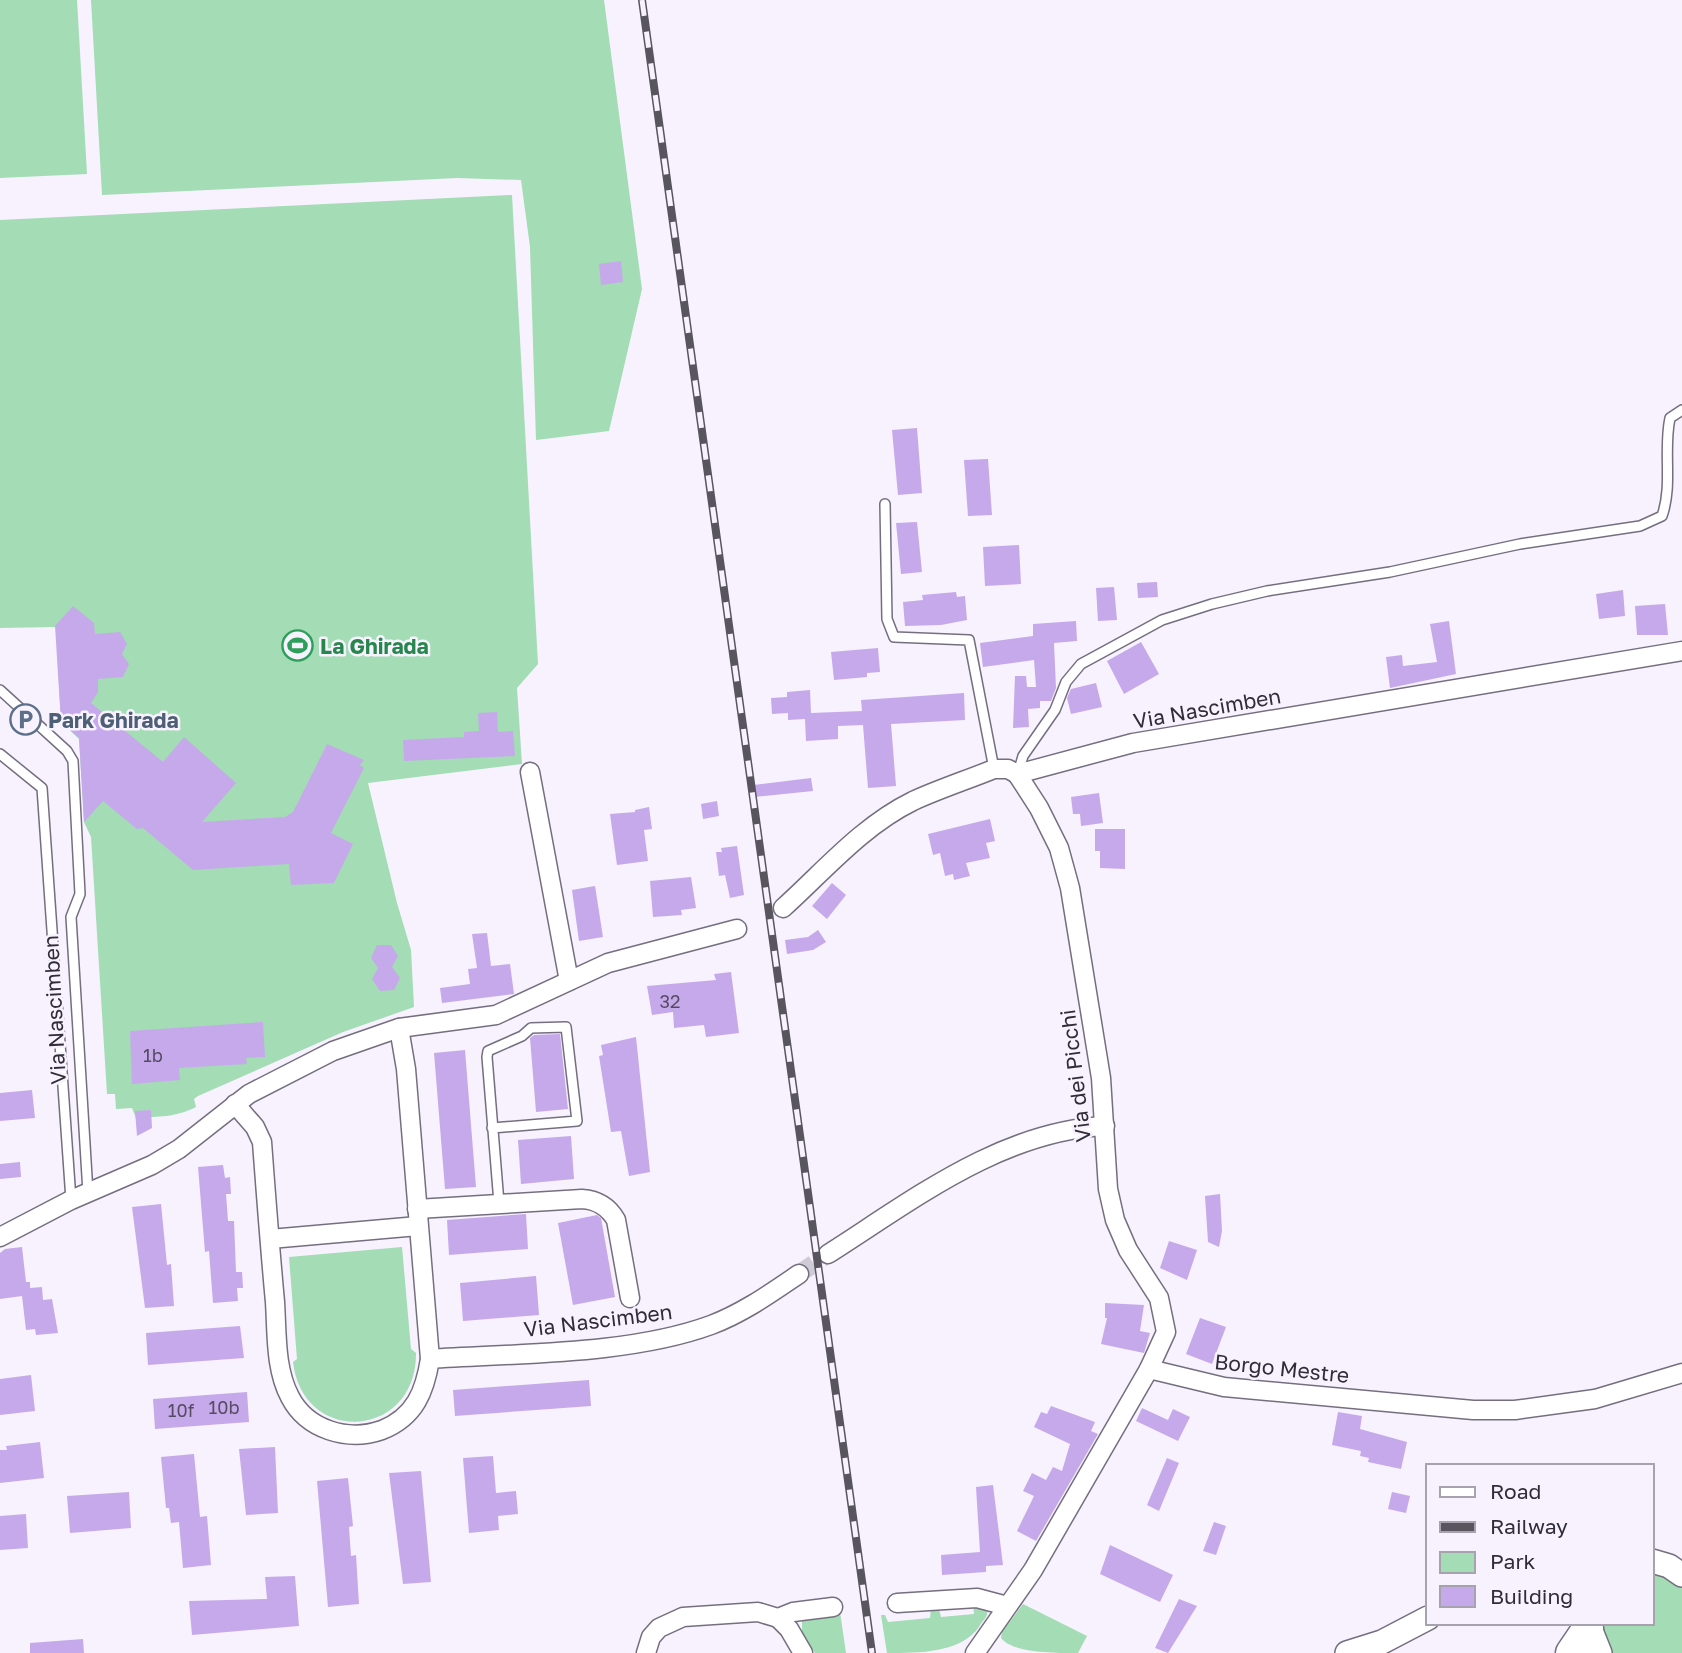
<svg xmlns="http://www.w3.org/2000/svg" width="1682" height="1653" font-family="'Golos Text',sans-serif">
  <rect width="100%" height="100%" fill="#f7f2fe"/>
  <g fill="#a3dcb5">
    <path d="M0,0H77L87,174L0,178Z"/>
    <path d="M91,0H604L642,289L609,431L536,440L530,247L521,180L457,178L102,195Z"/>
    <path d="M512,195L538,664L517,688L522,764L368,783L397,903L411,950L414,1007L343,1032L198,1096L194,1099L196,1107C174,1118 159,1116 136,1118L132,1108L116,1109L115,1094H107L91,837L84,822L79,739L61,722L56,627L0,628V220Z"/>
    <path d="M402,1247L411,1349L416,1353C417,1439 303,1447 293,1362L297,1359L289,1257Z"/>
    <path d="M1652,1570L1682,1585V1653H1609L1596,1623H1652Z"/>
    <path d="M1023,1604L1087,1636L1078,1653C1056,1653 1012,1653 1001,1638L1002,1632Z"/>
    <path d="M973,1605L987,1608C989,1618 983,1619 979,1627C961,1653 919,1653 887,1653L881,1615H885L888,1622L930,1618L931,1609H939L941,1617L974,1614Z"/>
    <path d="M840,1612L846,1653H815L802,1634V1616Z"/>
  </g>
  <g fill="#c6a9eb">
    <path d="M621,261L623,282L601,285L599,264Z"/>
    <path d="M917,428L922,493L898,495L892,430Z"/>
    <path d="M988,459L992,515L968,516L964,460Z"/>
    <path d="M917,522L922,572L901,574L896,523Z"/>
    <path d="M1019,545L1021,584L985,586L983,547Z"/>
    <path d="M1157,582L1158,597L1138,598L1137,583Z"/>
    <path d="M1114,587L1117,620L1098,621L1096,588Z"/>
    <path d="M1623,590L1625,616L1599,619L1596,594Z"/>
    <path d="M956,592L957,597L965,596L967,620L941,625L905,626L903,602L923,600L922,595Z"/>
    <path d="M1665,604L1668,635H1637L1635,606Z"/>
    <path d="M73,606L94,623L95,634L120,632L127,644L122,654L129,664L123,677L98,679V692L91,703L163,762L184,737L236,783L202,822L285,817L293,812L327,744L364,760L360,765L364,768L331,833L353,844L334,883L291,885L289,864L193,870L143,828L137,829L103,801L84,822L79,738L61,722L55,626Z"/>
    <path d="M1076,621L1077,641L1054,643L1056,688L1051,701H1040V708L1028,709L1029,727L1013,728L1015,676H1026L1027,687H1036L1034,660L983,667L980,643L1033,636V624Z"/>
    <path d="M1449,621L1456,674L1390,688L1386,657L1402,655L1403,666L1437,662L1430,624Z"/>
    <path d="M1141,642L1159,674L1124,694L1107,661Z"/>
    <path d="M878,648L880,672L867,673V677L834,680L831,652Z"/>
    <path d="M1096,683L1102,707L1071,714L1067,698L1071,689Z"/>
    <path d="M810,690L811,713L862,711L861,700L964,693L965,720L891,724L896,786L868,788L863,725L838,726V739L806,741L805,719L788,720V713L772,714L771,698L787,697V692Z"/>
    <path d="M497,712L498,732L513,731L515,756L404,761L403,740L464,737V732L479,731L478,713Z"/>
    <path d="M811,778L813,791L754,797L753,785Z"/>
    <path d="M1099,793L1103,823L1081,826L1080,814H1073L1071,797Z"/>
    <path d="M717,801L719,816L703,819L701,804Z"/>
    <path d="M649,807L652,829L644,830L648,861L617,865L610,814L635,812V810Z"/>
    <path d="M990,819L995,841L986,843L990,858L966,863L970,876L954,880L953,874L945,876L940,853L933,855L928,834Z"/>
    <path d="M1095,829H1125V869L1100,868V851H1095Z"/>
    <path d="M737,846L744,895L730,898L725,875L719,876L716,852H722L721,848Z"/>
    <path d="M691,877L696,908L681,910L682,915L653,917L650,881Z"/>
    <path d="M832,883L846,895L827,919L812,906Z"/>
    <path d="M595,886L603,937L579,941L572,890Z"/>
    <path d="M818,930L826,942L813,950L787,954L785,940L808,937Z"/>
    <path d="M487,933L491,966L510,964L514,994L442,1003L440,988L470,984L468,969L477,968L472,934Z"/>
    <path d="M377,945H391L398,956L392,967L400,978L394,990L380,991L372,979L378,968L371,958Z"/>
    <path d="M731,972L739,1033L706,1037L704,1025L674,1028L673,1012L652,1015L647,986L716,980L714,974Z"/>
    <path d="M263,1022L265,1057L246,1058L247,1064L179,1068L180,1080L132,1084L130,1031Z"/>
    <path d="M560,1034L568,1109L536,1112L530,1038L534,1035Z"/>
    <path d="M636,1037L650,1172L629,1176L621,1131L611,1132L599,1056L603,1055L601,1045Z"/>
    <path d="M465,1050L476,1187L445,1189L434,1053Z"/>
    <path d="M32,1090L35,1118L0,1121V1093Z"/>
    <path d="M151,1110L152,1128L137,1136L135,1111Z"/>
    <path d="M571,1136L574,1179L521,1184L518,1140Z"/>
    <path d="M20,1162L21,1177L0,1179V1164Z"/>
    <path d="M223,1165L225,1178L230,1177L231,1194H226L228,1221H234L236,1272H242L243,1288H237L238,1301L213,1303L209,1251L205,1252L198,1167Z"/>
    <path d="M1220,1194L1222,1231L1219,1247L1208,1242L1205,1196Z"/>
    <path d="M161,1204L167,1265L171,1264L174,1306L145,1308L132,1207Z"/>
    <path d="M526,1214L528,1249L449,1255L447,1220Z"/>
    <path d="M597,1215L601,1218L615,1297L573,1305L558,1223Z"/>
    <path d="M1169,1241L1197,1250L1187,1280L1160,1268Z"/>
    <path d="M22,1247L26,1282H30V1288L42,1287L43,1300L52,1299L58,1333L36,1335L35,1329L26,1330L22,1296L0,1299V1253L5,1249Z"/>
    <path d="M536,1276L539,1315L463,1321L460,1283Z"/>
    <path d="M1105,1303L1144,1305L1140,1331L1150,1333L1144,1353L1101,1344L1107,1318H1105Z"/>
    <path d="M1200,1318L1226,1327L1212,1364L1186,1354Z"/>
    <path d="M240,1326L244,1358L148,1365L146,1333Z"/>
    <path d="M31,1375L35,1411L0,1415V1379Z"/>
    <path d="M589,1380L591,1406L455,1416L453,1390Z"/>
    <path d="M247,1392L249,1422L155,1429L153,1399Z"/>
    <path d="M1051,1406L1095,1422L1091,1431L1098,1434L1036,1541L1017,1531L1034,1496L1023,1491L1032,1473L1046,1480L1053,1467L1062,1471L1070,1444L1034,1427L1041,1412L1047,1414Z"/>
    <path d="M1142,1408L1168,1420L1173,1409L1190,1417L1178,1441L1136,1421Z"/>
    <path d="M1338,1412L1362,1416L1360,1429L1407,1442L1401,1469L1368,1462L1369,1458L1360,1456L1361,1451L1332,1445Z"/>
    <path d="M40,1442L44,1478L0,1483V1450H7L6,1446Z"/>
    <path d="M275,1447L278,1513L246,1515L239,1449Z"/>
    <path d="M194,1454L200,1517L207,1516L211,1565L183,1568L179,1522L171,1523L169,1508H166L161,1457Z"/>
    <path d="M493,1456L496,1493L516,1491L518,1514L498,1516L499,1530L469,1533L463,1458Z"/>
    <path d="M1167,1458L1179,1463L1159,1511L1147,1505Z"/>
    <path d="M421,1471L431,1582L403,1584L389,1473Z"/>
    <path d="M348,1478L353,1526L349,1527L351,1556L356,1555L359,1604L328,1607L317,1481Z"/>
    <path d="M993,1485L1003,1565L986,1566V1572L942,1575L941,1555L980,1552L976,1487Z"/>
    <path d="M129,1492L131,1528L70,1533L67,1496Z"/>
    <path d="M1392,1492L1410,1496L1406,1513L1388,1509Z"/>
    <path d="M26,1514L28,1548L0,1550V1516Z"/>
    <path d="M1214,1522L1226,1526L1216,1555L1203,1551Z"/>
    <path d="M1110,1545L1173,1575L1160,1602L1100,1574Z"/>
    <path d="M295,1576L299,1626L192,1635L189,1601L267,1599L265,1577Z"/>
    <path d="M1179,1599L1197,1606L1168,1653L1155,1648Z"/>
    <path d="M83,1639L84,1653H30V1643Z"/>
  </g>
  <g fill="none" stroke-linecap="round" stroke-linejoin="round">
    <path stroke="#cfcbd6" stroke-width="18" stroke-dasharray="18 9" stroke-linecap="butt" d="M799,1274L828,1254"/>
    <defs>
      <g id="service">
        <path d="M885,504L887,619L894,637L969,640L994,769"/>
        <path d="M0,690L67,751L73,761L80,894L71,917L88,1193"/>
        <path d="M0,754L42,788L71,1200"/>
        <path d="M1018,773L1023,756L1055,710L1066,682L1081,664L1162,620L1212,604L1267,591L1390,572L1520,544L1640,526L1662,516C1673,485 1663,450 1670,418L1682,410"/>
        <path d="M492,1128L577,1121L566,1027L531,1028L522,1036L488,1051L487,1057L499,1203"/>
      </g>
      <g id="minor">
        <path d="M530,772L569,981"/>
        <path d="M783,908C824,871 862,826 913,801C939,789 967,780 994,769H1008L1017,774L1133,743L1682,651"/>
        <path d="M235,1104L255,1127L262,1142C266,1195 270,1249 275,1302C277,1333 275,1369 290,1397C307,1430 348,1442 382,1430C415,1417 425,1391 430,1359L406,1069L399,1028"/>
        <path d="M417,1209L582,1199C597,1200 608,1206 616,1220L630,1298"/>
        <path d="M0,1237L71,1200L152,1165L179,1149L249,1094L333,1051L399,1028L496,1015L608,963L737,929"/>
        <path d="M270,1239L418,1226"/>
        <path d="M828,1254C913,1200 1001,1131 1105,1126"/>
        <path d="M430,1359C518,1353 629,1355 711,1325C743,1313 771,1293 799,1274"/>
        <path d="M1149,1369L1224,1387L1473,1410H1515L1595,1399L1682,1373"/>
        <path d="M897,1603L977,1598L1007,1606"/>
        <path d="M778,1618L789,1629L803,1653"/>
        <path d="M646,1653L651,1637L659,1628L683,1617L758,1612L778,1618L793,1612L833,1607"/>
        <path d="M975,1653L1033,1570L1149,1369L1166,1332L1159,1298L1128,1250L1115,1220L1108,1189L1101,1078L1070,888L1059,848L1039,808L1017,774"/>
      </g>
      <g id="tertiary">
        <path d="M1652,1561L1669,1566L1682,1575"/>
        <path d="M1588,1623L1600,1653"/>
        <path d="M1347,1653L1382,1642L1428,1618"/>
      </g>
      <path id="trunk" d="M1571,1653L1588,1628"/>
    </defs>
    <use href="#service" stroke="#756e7f" stroke-width="12"/>
    <use href="#minor" stroke="#756e7f" stroke-width="21"/>
    <use href="#tertiary" stroke="#756e7f" stroke-width="26"/>
    <use href="#trunk" stroke="#756e7f" stroke-width="33"/>
    <use href="#service" stroke="#fff" stroke-width="9"/>
    <use href="#minor" stroke="#fff" stroke-width="18"/>
    <use href="#tertiary" stroke="#fff" stroke-width="23"/>
    <use href="#trunk" stroke="#fff" stroke-width="30"/>
    <defs>
      <path id="rail" d="M642,0L872,1653"/>
    </defs>
    <use href="#rail" stroke="#58555e" stroke-width="8"/>
    <use href="#rail" stroke="#f7f2fe" stroke-width="5" stroke-dasharray="16" stroke-linecap="butt"/>
  </g>
  <defs>
    <symbol id="stadium-ring" viewBox="-11 -11 22 22"><circle r="9.5" fill="#f7f2fe" stroke="#2e9e5b" stroke-width="1.5"/><path d="M0-5a6.5 5 0 1 0 0 10a6.5 5 0 1 0 0-10ZM-3.5-1.8h7v3.6h-7Z" fill="#2e9e5b"/></symbol>
    <symbol id="parking-ring" viewBox="-11 -11 22 22"><circle r="9.5" fill="#f7f2fe" stroke="#5c6f8a" stroke-width="1.5"/><path d="M-3.5-5.5H1a3.5 3.5 0 0 1 0 7H-1V5.5H-3.5ZM-1-3.4V-.6H.8a1.4 1.4 0 0 0 0-2.8Z" fill="#5c6f8a"/></symbol>
  </defs>
  <g fill-rule="evenodd">
    <use href="#stadium-ring" x="280" y="628" width="35" height="35"/>
    <use href="#parking-ring" x="8" y="702" width="35" height="35"/>
  </g>
  <g text-anchor="middle" dominant-baseline="central" stroke-width="5" stroke-linejoin="round" paint-order="stroke">
    <g font-size="18" fill="#564c62">
      <text x="670" y="1001">32</text>
      <text x="153" y="1055">1b</text>
      <text x="224" y="1407">10b</text>
      <text x="181" y="1410">10f</text>
    </g>
    <g font-size="21" font-weight="bold" fill="#27864d" stroke="#f7f2fe" text-anchor="start">
      <text x="320" y="646">La Ghirada</text>
    </g>
    <g font-size="21" fill="#302d35" stroke="#f7f2fe">
      <text transform="translate(1207 708) rotate(-10)">Via Nascimben</text>
      <text transform="translate(54 1010) rotate(-93)">Via Nascimben</text>
      <text transform="translate(1075 1076) rotate(-97)">Via dei Picchi</text>
      <text transform="translate(598 1320) rotate(-7)">Via Nascimben</text>
      <text transform="translate(1282 1368) rotate(6)">Borgo Mestre</text>
    </g>
    <g font-size="21" font-weight="bold" fill="#4e5e75" stroke="#f7f2fe" text-anchor="start">
      <text x="48" y="720">Park Ghirada</text>
    </g>
  </g>
  <rect x="1426" y="1464" width="228" height="161" fill="#f7f2fe" stroke="#a7a3ae" stroke-width="2"/>
  <rect x="1440" y="1487" width="35" height="10" fill="#ffffff" stroke="#a7a3ae" stroke-width="2"/>
  <text x="1490" y="1499" font-size="21" fill="#302d35">Road</text>
  <rect x="1440" y="1522" width="35" height="10" fill="#58555e" stroke="#a7a3ae" stroke-width="2"/>
  <text x="1490" y="1534" font-size="21" fill="#302d35">Railway</text>
  <rect x="1440" y="1552" width="35" height="21" fill="#a3dcb5" stroke="#a7a3ae" stroke-width="2"/>
  <text x="1490" y="1569" font-size="21" fill="#302d35">Park</text>
  <rect x="1440" y="1586" width="35" height="21" fill="#c6a9eb" stroke="#a7a3ae" stroke-width="2"/>
  <text x="1490" y="1604" font-size="21" fill="#302d35">Building</text>
</svg>
